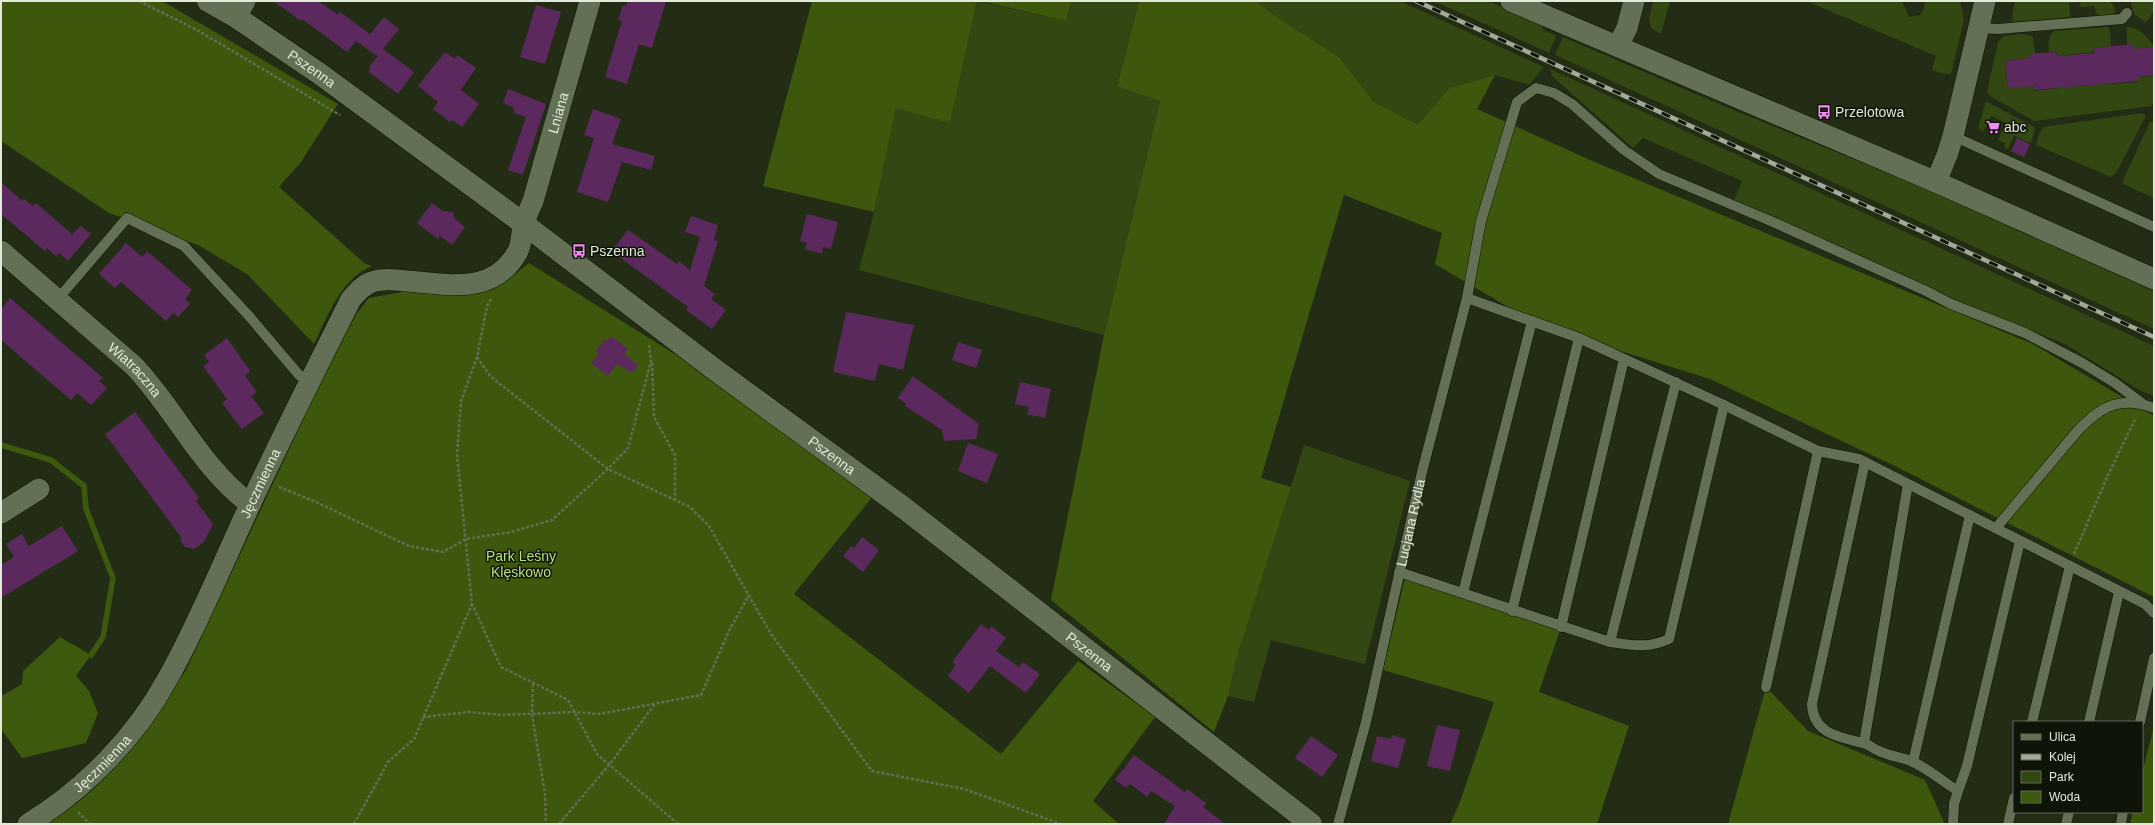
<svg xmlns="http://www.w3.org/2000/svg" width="2155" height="825" font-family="Arial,sans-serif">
  <rect width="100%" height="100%" fill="#232d15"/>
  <g fill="#324711">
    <path d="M977,1L1066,21L1071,1H1139L1117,85L1160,101L1104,335L859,270L874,212L896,107L950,123Z"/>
    <path d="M1256,1H1400L1544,67L1529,85L1495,75L1449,88L1418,125L1373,101L1339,57L1277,17Z"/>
    <path d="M1434,1H1488L1542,24L1543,30L1556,36L1549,53Z"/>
    <path d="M1653,1H1670L1661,34L1651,28L1649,19Z"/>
    <path d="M1806,1H1902L1909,17L1920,15L1925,5L1924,1H1960L1964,20L1951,74H1944L1932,70L1936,56Z"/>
    <path d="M2015,1H2109L2113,5L2115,12L2112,15H2097L2094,6L2081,7L2080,2L2069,3L2070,17L2013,22L2012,15Z"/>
    <path d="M2130,1H2154C2154,9 2153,17 2145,22L2134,14Z"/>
    <path d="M2107,27L2110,30L2111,46L2094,48V52L2057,56V52H2049C2049,45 2047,36 2054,31Z"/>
    <path d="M2127,27C2138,27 2149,37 2154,47L2134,49V44L2127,45Z"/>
    <path d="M2025,34L2033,37L2035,54H2030V58L2005,61L2008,88L2032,86L2033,91L2060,88V84L2070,83L2071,87L2099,84L2110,79L2111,84L2138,82V77L2154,76V101L2152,106L2034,121L1990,96L1987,92L1998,42L2004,36Z"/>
    <path d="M1563,37L1721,105L1925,188L2154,291V329L1555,55Z"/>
    <path d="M1550,69L2154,346V396L2141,391L2065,344L1959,301L1734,200L1742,181L1643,138L1633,148L1552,76Z"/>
    <path d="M1986,101L2034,127L2035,129L2031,143L2014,136L2008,149L2004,147L2005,143L1998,140L2006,123L1991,116L1983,132L1978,128Z"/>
    <path d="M2142,113L2146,116L2116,173L2111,177L2036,145L2039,134L2043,127Z"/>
    <path d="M2154,121V198L2123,184V180L2150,122Z"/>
    <path d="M1304,445L1410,481L1365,664L1271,640L1254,702L1228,696L1236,660Z"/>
  </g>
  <g fill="#3d580c">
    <path d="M1,1H162L338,104L301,162L279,187L364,263L372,266C340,279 328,316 314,344L247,274L198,245L109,213L1,141Z"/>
    <path d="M812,1H977L950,123L896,108L874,212L763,186Z"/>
    <path d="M980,1H1071L1066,21Z"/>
    <path d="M1139,1H1256L1277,17L1339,57L1373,101L1418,125L1449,88L1495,75L1477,109L1590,160L2033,344L2154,416V597L1897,467L1710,379L1579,338L1532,321L1435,264L1442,233L1344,195L1261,478L1291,487L1236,660L1228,696L1214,732L1051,600L1104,335L1160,101L1117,86Z"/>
    <path d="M529,263L681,358L873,496L794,594L1001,754L1078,661L1155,717L1093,801L1119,824H38L138,741L186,670L326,370L357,313L369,298L407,291L468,295L505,282Z"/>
    <path d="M1406,574L1561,627L1539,692L1629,726L1597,824H1450L1460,802L1494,702L1383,670Z"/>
    <path d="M1766,687L1808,731L1925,780L1945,824H1728Z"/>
    <path d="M2154,726V824H2130L2133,812H2142V774Z"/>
  </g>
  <path fill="#3d590d" d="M60,637L91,655L76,676L89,691L98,713L86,743L22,758L1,729V696L22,684L23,671Z"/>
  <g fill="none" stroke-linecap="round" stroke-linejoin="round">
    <path stroke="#3d590d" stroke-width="5.5" d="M1,445L51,460L84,486L86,509L113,578L103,637L91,655"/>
  </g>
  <g fill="#5b295d">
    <path d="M273,1H318L338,15L340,12L370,34L384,17L399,29L383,49L414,72L398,94L369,72L370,66L379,54L377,56L356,41L347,52L302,19L301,21Z"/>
    <path d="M628,1H666L652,48L639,44L627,84L605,77L622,21L618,20L623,5L626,6Z"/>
    <path d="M536,5L561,12L545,64L520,57Z"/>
    <path d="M2134,44V49L2154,47V75L2138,77V81L2033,90V86L2008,88L2005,61L2030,58V54L2056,52L2057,56L2095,53L2094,48Z"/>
    <path d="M445,52L455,59L457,55L476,68L461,90L479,104L462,127L452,120L450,122L433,109L438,102L418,86Z"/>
    <path d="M508,89L546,104L523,175L508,170L526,117L514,113L513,107L503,103Z"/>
    <path d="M593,109L621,119L612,144L655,156L651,170L622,162L608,202L577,192L594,138L584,135Z"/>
    <path d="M2017,138L2030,144L2024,157L2011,151Z"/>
    <path d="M1,182L22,201L24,199L33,206L36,203L72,234L81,226L91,234L68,261L59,253L56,256L47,248L45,251L1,214Z"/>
    <path d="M432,203L443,211L453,212L455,219L465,227L452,245L440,236L438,239L417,223Z"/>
    <path d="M807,214L838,222L831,249L823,247L822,254L805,249L807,243L800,241Z"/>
    <path d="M691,216L718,225L714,240L718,241L704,286L715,294L711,299L726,310L712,329L686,310L688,307L611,251L628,230L677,264L679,261L690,270L700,237L685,232Z"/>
    <path d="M126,243L142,257L147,251L192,290L185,299L190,304L178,317L173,313L166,321L121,282L115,288L99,274Z"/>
    <path d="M10,298L103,378L99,381L107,388L91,405L77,393L71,400L1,340V309Z"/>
    <path d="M846,312L914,325L903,370L879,364L875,381L833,372Z"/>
    <path d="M611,336L628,349L624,354L638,365L632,373L617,364L608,376L591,363L599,353L596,351L605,339L607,341Z"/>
    <path d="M227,338L250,371L245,376L257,392L251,396L264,413L242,429L222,403L227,399L203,366L209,362L204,355Z"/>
    <path d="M958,342L982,350L976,368L952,360Z"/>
    <path d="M913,376L979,424L976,439L944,441L942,430L905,406L906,404L898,398Z"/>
    <path d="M1020,382L1051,389L1045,418L1027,414L1029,407L1015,404Z"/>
    <path d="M135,412L199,498L196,501L213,524L204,542L194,549L185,547L181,542V537L105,434Z"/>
    <path d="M968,443L998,454L987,483L958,471Z"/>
    <path d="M62,526L78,551L1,598V565L14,557L6,544L22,534L29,546Z"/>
    <path d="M862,537L879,550L863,572L843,556L851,546L854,548Z"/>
    <path d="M981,624L989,630L991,626L1006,638L996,651L1019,667L1023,662L1040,674L1026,693L990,666L969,693L948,676L956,665L952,662Z"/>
    <path d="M1437,725L1460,730L1450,771L1427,766Z"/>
    <path d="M1392,735L1406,739L1398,768L1371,761L1377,736L1391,739Z"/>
    <path d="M1311,736L1338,755L1322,777L1295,758Z"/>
    <path d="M1134,755L1185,792L1187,789L1206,803L1203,807L1225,824H1164L1175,806L1151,791L1147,797L1130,784L1126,788L1115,780Z"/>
  </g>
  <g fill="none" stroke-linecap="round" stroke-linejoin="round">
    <defs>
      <g id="lane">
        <path d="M1978,28L1998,29L2122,19L2127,13"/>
        <path d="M1953,136L2154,227"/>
        <path d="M1467,298L1579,338L1724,405L1818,451L1859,459L2145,604L2154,613"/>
        <path d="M57,300L127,218L184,246L249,316L299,375L310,381"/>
        <path d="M1865,462L1812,704C1813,734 1839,737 1863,743C1869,744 1873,749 1879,751C1889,756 1901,757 1911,761C1928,768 1943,782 1958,791L1954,804L1953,824"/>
        <path d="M1996,528C2015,505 2034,483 2053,460C2067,444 2081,424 2099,412C2116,400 2136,401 2154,408"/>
        <path d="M1399,572L1610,642C1632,645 1647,649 1669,639L1724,405"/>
        <path d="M1463,593L1532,321"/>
        <path d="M1512,611L1579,338"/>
        <path d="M1561,627L1624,359"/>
        <path d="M1610,642L1676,382"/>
        <path d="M1766,687L1818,451"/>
        <path d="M2032,722L2070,566"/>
        <path d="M2089,722L2119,592"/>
        <path d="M2140,722L2154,658"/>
        <path d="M1864,743L1908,484"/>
        <path d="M1913,762L1970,515"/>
        <path d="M1958,791L1967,766L2020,541"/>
        <path id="s1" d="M1338,824L1366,722L1422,472L1467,298L1481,221L1517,102L1536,88L1554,93L1572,104L1624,150L1659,174L1773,222L1926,291L1951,304L2025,333L2084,364L2115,383L2143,404"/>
        <path d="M2008,824L2014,798"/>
        <path d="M2066,824L2069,812"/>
        <path d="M2121,824L2123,812"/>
      </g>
      <g id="street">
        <path d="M1511,1L1936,182L2154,279"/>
        <path d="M236,17L245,1"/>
        <path d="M1618,46L1627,28L1634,1"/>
        <path d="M1936,182L1947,155L1953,136L1985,1"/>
        <path id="s2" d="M1,251L134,366C175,409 201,468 250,504"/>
        <path d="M1,513L39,489"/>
        <path id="s3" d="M28,824C85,789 136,737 168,678C199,623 223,562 250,505C282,436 317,367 351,299C357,292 363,285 372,282C383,278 395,280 406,281C448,284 494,296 518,251C522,243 521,232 524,224C526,216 530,208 533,201L590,1"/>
      </g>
      <g id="secondary">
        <path id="s4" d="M208,1L236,17L320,74L524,224L714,369L904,508L1311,824"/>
      </g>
    </defs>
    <use href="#lane" stroke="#0c1501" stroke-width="11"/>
    <use href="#street" stroke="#0c1501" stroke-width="22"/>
    <use href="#secondary" stroke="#0c1501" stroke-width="23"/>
    <g stroke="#646d58" stroke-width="2.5" stroke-dasharray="3 2" stroke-linecap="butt">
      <path d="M139,1L197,30L340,115"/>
      <path d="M491,299L487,306L477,357L461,401L457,455L472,604L501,667L568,700L597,754L678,824"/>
      <path d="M477,357L490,376L608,469L690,507L709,526L771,634L872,771L964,789L1061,824"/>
      <path d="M652,363L654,417L675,455V500"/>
      <path d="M279,487L316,502L409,546L443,552L466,539L511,532L552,520L608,469L628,448L651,361L649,345"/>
      <path d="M2074,554L2108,475L2136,417"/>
      <path d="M533,684L532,714L545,794L546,824"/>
      <path d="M423,717L469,712L503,715L575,712L599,714L701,695L729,631L749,595"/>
      <path d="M78,812L90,824"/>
      <path d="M354,824L388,762L414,739L472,604"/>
      <path d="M559,824L609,765L655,704"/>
    </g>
    <use href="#lane" stroke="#637055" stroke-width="10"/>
    <use href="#street" stroke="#637055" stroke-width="21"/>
    <use href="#secondary" stroke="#637055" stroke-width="22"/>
    <defs>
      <path id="rail" d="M1416,1L2154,337"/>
    </defs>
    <use href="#rail" stroke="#a2ab98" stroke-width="4.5"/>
    <use href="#rail" stroke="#0f1409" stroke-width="3" stroke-dasharray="9" stroke-linecap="butt"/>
  </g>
  <defs>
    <symbol id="bus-bare" viewBox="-9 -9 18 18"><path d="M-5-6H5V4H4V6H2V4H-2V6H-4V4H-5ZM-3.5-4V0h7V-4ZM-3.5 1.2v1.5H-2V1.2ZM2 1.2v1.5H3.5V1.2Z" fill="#f18bf5" stroke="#0f1409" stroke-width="2.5" paint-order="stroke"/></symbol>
    <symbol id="supermarket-bare" viewBox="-9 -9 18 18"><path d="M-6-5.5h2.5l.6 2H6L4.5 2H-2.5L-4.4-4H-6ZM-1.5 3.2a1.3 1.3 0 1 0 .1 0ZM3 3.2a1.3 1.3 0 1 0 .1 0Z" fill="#f18bf5" stroke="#0f1409" stroke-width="2.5" paint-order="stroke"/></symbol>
  </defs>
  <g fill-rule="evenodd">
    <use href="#bus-bare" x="1814" y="102" width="20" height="20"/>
    <use href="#supermarket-bare" x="1983" y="117" width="20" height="20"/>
    <use href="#bus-bare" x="569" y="241" width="20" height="20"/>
  </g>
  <g text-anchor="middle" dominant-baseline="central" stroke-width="3" stroke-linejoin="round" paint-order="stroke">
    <g font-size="14" fill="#e2eada" stroke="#0f1409">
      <text stroke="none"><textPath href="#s4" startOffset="124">Pszenna</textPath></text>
      <text stroke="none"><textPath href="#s3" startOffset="956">Lniana</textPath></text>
      <text stroke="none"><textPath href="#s2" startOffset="179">Wiatraczna</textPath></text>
      <text stroke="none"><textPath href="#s4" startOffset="772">Pszenna</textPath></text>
      <text stroke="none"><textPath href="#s3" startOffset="420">Jęczmienna</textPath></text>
      <text stroke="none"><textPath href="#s1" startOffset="310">Lucjana Rydla</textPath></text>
      <text stroke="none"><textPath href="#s4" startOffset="1096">Pszenna</textPath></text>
      <text stroke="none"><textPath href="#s3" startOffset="96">Jęczmienna</textPath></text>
    </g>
    <g font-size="14" fill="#e2eada" stroke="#0f1409" text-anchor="start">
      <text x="1835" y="112">Przelotowa</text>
      <text x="2004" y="127">abc</text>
      <text x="590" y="251">Pszenna</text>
    </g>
    <g font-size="14" fill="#b5e07e" stroke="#0f1409">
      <text x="521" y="556">Park Leśny<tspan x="521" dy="16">Klęskowo</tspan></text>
    </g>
  </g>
  <rect width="2155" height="825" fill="none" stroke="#e2eada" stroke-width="4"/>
  <rect x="2013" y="721" width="130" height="92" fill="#0f1409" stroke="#636a5d"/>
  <rect x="2021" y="734" width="20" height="6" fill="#637055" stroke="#636a5d"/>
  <text x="2049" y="741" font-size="12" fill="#e2eada">Ulica</text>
  <rect x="2021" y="754" width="20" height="6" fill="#a2ab98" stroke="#636a5d"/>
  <text x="2049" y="761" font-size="12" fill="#e2eada">Kolej</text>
  <rect x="2021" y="771" width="20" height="12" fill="#324711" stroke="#636a5d"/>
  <text x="2049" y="781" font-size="12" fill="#e2eada">Park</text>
  <rect x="2021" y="791" width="20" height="12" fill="#3d590d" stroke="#636a5d"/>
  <text x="2049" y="801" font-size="12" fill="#e2eada">Woda</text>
</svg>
